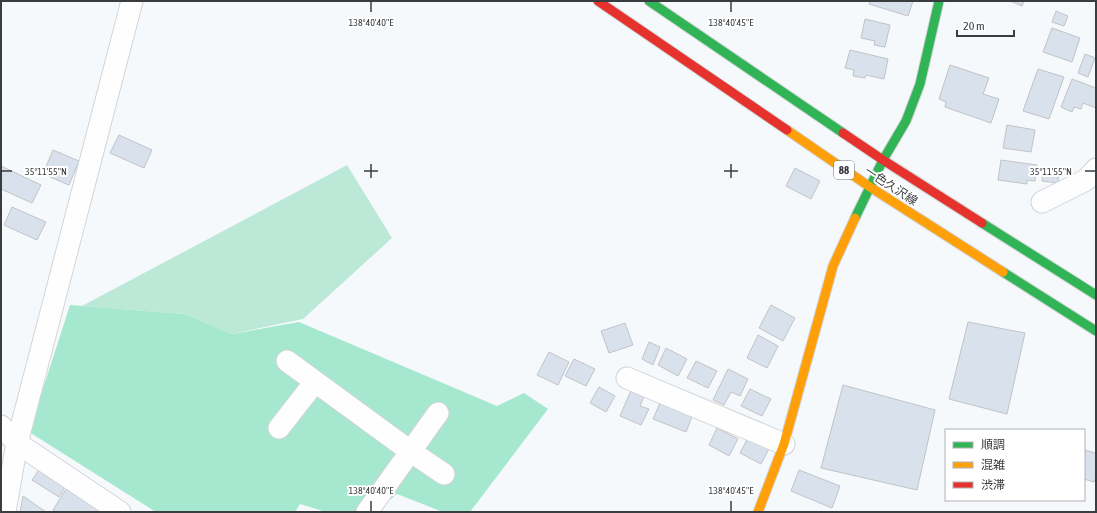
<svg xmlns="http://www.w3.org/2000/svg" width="1097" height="513" viewBox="0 0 1097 513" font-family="'Asap Condensed','Noto Sans JP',sans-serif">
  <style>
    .green { fill: #bce9d7 }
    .forest { fill: #a6e8cf }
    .building { fill: #d9e2ec; stroke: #c1c3c6 }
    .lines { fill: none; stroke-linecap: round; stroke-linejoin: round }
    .street-casing { stroke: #d2d5d7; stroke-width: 23 }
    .fast-casing { stroke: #d2d5d7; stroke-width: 11 }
    .slow-casing { stroke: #d2d5d7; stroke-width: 11 }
    .jam-casing { stroke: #d2d5d7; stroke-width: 11 }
    .street { stroke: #fefeff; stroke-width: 21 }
    .fast { stroke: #30b455; stroke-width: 9 }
    .slow { stroke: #ff9f0a; stroke-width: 9 }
    .jam { stroke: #e5322d; stroke-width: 9 }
    .ticks { fill: none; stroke: #3a3d40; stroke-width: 1.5 }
    .labels { text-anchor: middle; stroke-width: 4; stroke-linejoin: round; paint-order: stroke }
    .shield { fill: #fff; stroke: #757779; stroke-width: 1 }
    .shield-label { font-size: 11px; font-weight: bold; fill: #3a3d40 }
    .street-label { font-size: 12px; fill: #3a3d40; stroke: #fff }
    .ticks-label { font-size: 10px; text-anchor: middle; fill: #3a3d40; stroke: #fff; stroke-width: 4; stroke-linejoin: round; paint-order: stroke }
  </style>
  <rect width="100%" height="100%" fill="#f6f9fc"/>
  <!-- green -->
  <path class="green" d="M347,165L392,238L303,319L232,334L185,314L82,306Z"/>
  <!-- forest -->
  <path class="forest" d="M70,305L185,314L232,334L299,322L497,406L524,393L548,409L470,512H443L397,494L375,512H326L300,504L295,512H156L29,432Z"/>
  <!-- building -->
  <g class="building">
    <path d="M870,1H913L908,16L869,4Z"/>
    <path d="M1010,1H1024L1022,6Z"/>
    <path d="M1056,11L1068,16L1064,26L1052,22Z"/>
    <path d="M865,19L890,25L885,47L874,45L875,41L861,38Z"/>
    <path d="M1052,28L1080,38L1072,62L1043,52Z"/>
    <path d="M850,50L888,59L884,79L866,75L865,78L853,76L854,70L845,68Z"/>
    <path d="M1085,54L1095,58L1088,77L1078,73Z"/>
    <path d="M950,65L989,78L983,94L999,99L991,123L945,107L946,102L939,99Z"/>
    <path d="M1038,69L1064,77L1049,119L1023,111Z"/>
    <path d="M1072,79L1096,88V108L1083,103L1081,109L1074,107L1072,112L1061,107Z"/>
    <path d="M1007,125L1035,130L1031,152L1003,148Z"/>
    <path d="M119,135L152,150L144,168L110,153Z"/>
    <path d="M53,150L79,161L69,185L43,174Z"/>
    <path d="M1001,160L1037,165L1035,181L1027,180V184L998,180Z"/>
    <path d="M1,166L41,185L32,203L1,189Z"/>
    <path d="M1043,167L1059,169L1058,183L1042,181Z"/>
    <path d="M795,168L820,181L811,199L786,186Z"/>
    <path d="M12,207L46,222L37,240L4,225Z"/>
    <path d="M771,305L795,318L783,341L759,328Z"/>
    <path d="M968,322L1025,333L1007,414L949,399Z"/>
    <path d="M625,323L633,345L609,353L601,331Z"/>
    <path d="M758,335L778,346L767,368L747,358Z"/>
    <path d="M649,342L660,347L653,365L642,359Z"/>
    <path d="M666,348L687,359L678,376L658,365Z"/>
    <path d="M549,352L569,362L558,385L537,375Z"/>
    <path d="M574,359L595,369L586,386L565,376Z"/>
    <path d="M696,361L717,371L708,388L687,378Z"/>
    <path d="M728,369L748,379L740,396L731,392L724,405L713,400Z"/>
    <path d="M843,385L935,410L917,490L821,468Z"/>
    <path d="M599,387L615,396L606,412L590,403Z"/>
    <path d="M632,388L645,394L640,406L649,409L641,425L620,416Z"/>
    <path d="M750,389L771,399L762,416L741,406Z"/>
    <path d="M661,401L693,414L686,432L653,419Z"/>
    <path d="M717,428L738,439L729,456L709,445Z"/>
    <path d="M749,436L770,447L761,464L740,453Z"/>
    <path d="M1084,450L1096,453V477L1094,482L1084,479Z"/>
    <path d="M39,470L65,487L59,497L32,480Z"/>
    <path d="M799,470L840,486L832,508L791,491Z"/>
    <path d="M66,489L99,509L97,512H56L53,510Z"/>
    <path d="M23,496L46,512H20Z"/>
  </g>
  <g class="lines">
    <defs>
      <g id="street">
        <path d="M1042,202L1086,180L1096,169"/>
        <path d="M287,361L410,451L444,474"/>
        <path d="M627,378L784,444"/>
        <path d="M1,426L17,443L120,512"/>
        <path d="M279,428L315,382"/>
        <path d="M5,512L17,443L132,1"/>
        <path d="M367,512L438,413"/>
      </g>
      <g id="fast">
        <path d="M649,1L843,133"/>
        <path d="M855,218L883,160L906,121L920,84L939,1"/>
        <path d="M982,223L1096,295"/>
        <path d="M1003,272L1096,331"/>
      </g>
      <g id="slow">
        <path d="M787,130L870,187L1003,272"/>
        <path d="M758,512L784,444L833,266L855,218"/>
      </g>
      <g id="jam">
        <path d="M598,1L787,130"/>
        <path d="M843,133L883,160L982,223"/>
      </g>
    </defs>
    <!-- street casing -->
    <use href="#street" class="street-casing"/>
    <!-- fast casing -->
    <use href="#fast" class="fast-casing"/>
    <!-- slow casing -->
    <use href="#slow" class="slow-casing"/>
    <!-- jam casing -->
    <use href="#jam" class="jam-casing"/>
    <!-- street -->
    <use href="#street" class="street"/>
    <!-- fast -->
    <use href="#fast" class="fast"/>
    <!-- slow -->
    <use href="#slow" class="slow"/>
    <!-- jam -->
    <use href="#jam" class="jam"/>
  </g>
  <!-- ticks -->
  <path class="ticks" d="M371,2V12M731,2V12M371,164V178M731,164V178M2,171H12M364,171H378M724,171H738M1085,171H1095M371,501V511M731,501V511"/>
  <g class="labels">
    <!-- shield labels -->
    <rect class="shield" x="834" y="161" width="20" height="18" rx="3"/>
    <g class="shield-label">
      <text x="844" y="174">88</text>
    </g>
    <!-- street labels -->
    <g class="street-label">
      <text transform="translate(891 186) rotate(33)" y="4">一色久沢線</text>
    </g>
  </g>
  <g class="ticks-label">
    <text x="371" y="26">138°40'40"E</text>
    <text x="731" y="26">138°40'45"E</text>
    <text x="46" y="175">35°11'55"N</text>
    <text x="1051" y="175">35°11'55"N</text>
    <text x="371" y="494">138°40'40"E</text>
    <text x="731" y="494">138°40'45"E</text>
  </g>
  <!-- border -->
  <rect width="1097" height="513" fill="none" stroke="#3a3d40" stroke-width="4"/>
  <!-- legend -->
  <rect x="945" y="429" width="140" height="72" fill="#ffffff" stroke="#b0b1b3"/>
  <rect x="953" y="442" width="20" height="6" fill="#30b455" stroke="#b0b1b3"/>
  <text x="981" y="449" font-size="12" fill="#3a3d40">順調</text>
  <rect x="953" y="462" width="20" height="6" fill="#ff9f0a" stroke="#b0b1b3"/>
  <text x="981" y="469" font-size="12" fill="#3a3d40">混雑</text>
  <rect x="953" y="482" width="20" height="6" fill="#e5322d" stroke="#b0b1b3"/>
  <text x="981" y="489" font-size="12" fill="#3a3d40">渋滞</text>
  <!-- scale -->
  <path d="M957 30v6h57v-6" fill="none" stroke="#3a3d40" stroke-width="2"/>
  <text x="963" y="30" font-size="12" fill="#3a3d40" stroke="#ffffff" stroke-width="3" paint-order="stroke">20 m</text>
</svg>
